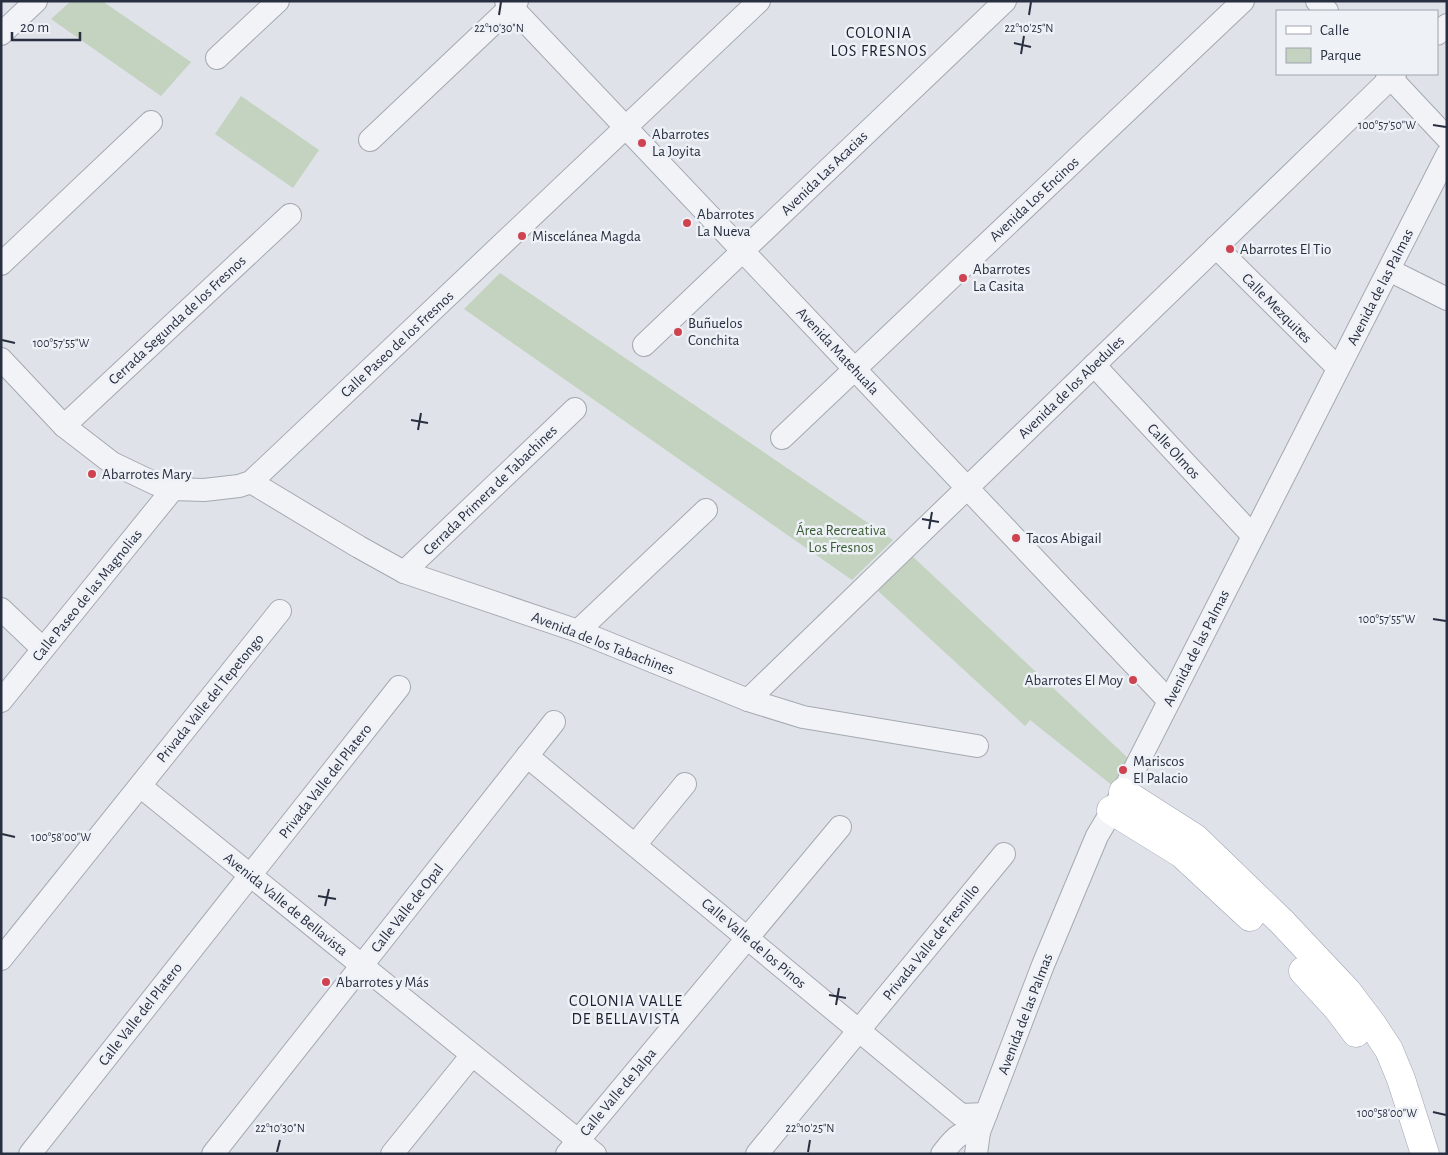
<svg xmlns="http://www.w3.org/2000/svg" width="1448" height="1155" viewBox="0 0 1448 1155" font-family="'Alegreya Sans',sans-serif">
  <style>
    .green { fill: #c4d2c0 }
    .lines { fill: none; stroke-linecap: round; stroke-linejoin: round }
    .minor-casing { stroke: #a4a9b2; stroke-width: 24 }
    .major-casing { stroke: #9ea6b4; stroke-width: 29 }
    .minor { stroke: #f2f3f7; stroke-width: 22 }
    .major { stroke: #fff; stroke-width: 28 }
    .ticks { fill: none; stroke: #282f40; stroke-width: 2 }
    .poi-dot { fill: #cf424f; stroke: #eef1f6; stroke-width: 2 }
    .labels { text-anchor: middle; stroke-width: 5; stroke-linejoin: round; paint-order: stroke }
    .poi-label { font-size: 15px; fill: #282f40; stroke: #eef1f6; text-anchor: start }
    .street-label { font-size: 15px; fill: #282f40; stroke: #eef1f6 }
    .park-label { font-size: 15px; fill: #3a5c35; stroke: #eef1f6 }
    .neighbourhood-label { font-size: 16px; letter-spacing: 1px; fill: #1a2030; stroke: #eef1f6 }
    .ticks-label { font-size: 12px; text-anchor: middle; fill: #282f40; stroke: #eef1f6; stroke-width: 5; stroke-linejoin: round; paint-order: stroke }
  </style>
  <rect width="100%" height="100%" fill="#dfe2e8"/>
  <!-- green -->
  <g class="green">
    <path d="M71,1H102L191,62L161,96L51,19Z"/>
    <path d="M241,96L319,150L293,188L215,134Z"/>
    <path d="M500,273L893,540L852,580L464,309Z"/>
    <path d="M911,555L1128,758L1113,786L1030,720L1025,726L878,591Z"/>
  </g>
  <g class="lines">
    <defs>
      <g id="minor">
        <path d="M506,1L1169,701"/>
        <path d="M1317,1L1327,11"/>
        <path d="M1,34L36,1"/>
        <path d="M1437,34L1447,25"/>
        <path d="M217,58L278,1"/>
        <path d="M1387,74L1447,138"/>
        <path d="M370,140L517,1"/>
        <path d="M1216,247L1338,368"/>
        <path d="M1,264L151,122"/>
        <path d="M1389,270L1447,299"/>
        <path d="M644,345L1005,1"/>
        <path d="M1,359L64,426L112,463L156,484L173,489L204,490L239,486L251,482L759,1"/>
        <path d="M1094,365L1253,536"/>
        <path d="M64,426L290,215"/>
        <path d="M782,438L1243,1"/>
        <path d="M251,482L359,547L404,572L578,631L748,700L803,717L977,746"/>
        <path d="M404,572L575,409"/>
        <path d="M1,609L43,649"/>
        <path d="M578,631L706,510"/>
        <path d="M748,700L1395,74"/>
        <path d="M1,701L173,489"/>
        <path d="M527,756L961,1115L986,1114"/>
        <path d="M140,786L595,1154"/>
        <path d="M635,845L685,784"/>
        <path d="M1,959L280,611"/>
        <path d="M30,1154L399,687"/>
        <path d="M213,1154L554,722"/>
        <path d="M392,1154L472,1055"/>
        <path d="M567,1154L840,827"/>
        <path d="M757,1154L1004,854"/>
        <path d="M942,1154C954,1139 959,1130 979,1132"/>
        <path d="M976,1154L979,1132L986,1114L1043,965L1097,836L1123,792L1447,155"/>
      </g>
      <g id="major">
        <path d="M1123,792L1195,838L1282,922L1347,991L1372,1024L1389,1050L1401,1079L1425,1154"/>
        <path d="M1111,810L1182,854L1250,917"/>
        <path d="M1303,971L1338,1009L1356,1033"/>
      </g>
    </defs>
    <!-- minor casing -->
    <use href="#minor" class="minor-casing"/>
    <!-- major casing -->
    <use href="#major" class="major-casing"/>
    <!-- minor -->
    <use href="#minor" class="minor"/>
    <!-- major -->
    <use href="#major" class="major"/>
  </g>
  <!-- ticks -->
  <path class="ticks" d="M499,15L501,2M1029,15L1031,2M1014,43L1031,47M1021,54L1024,36M1433,125L1446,127M2,340L15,343M411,420L428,423M418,430L421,413M922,519L939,522M929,529L932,512M1433,619L1446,621M2,834L15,837M318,896L336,899M325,906L329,889M829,995L846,998M836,1005L839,988M1433,1112L1446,1115M277,1152L280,1140M808,1152L810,1140"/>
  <!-- markers -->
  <g class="poi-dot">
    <circle cx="642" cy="143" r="5"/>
    <circle cx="687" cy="223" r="5"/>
    <circle cx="522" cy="236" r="5"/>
    <circle cx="1230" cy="249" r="5"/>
    <circle cx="963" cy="278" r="5"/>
    <circle cx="678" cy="332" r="5"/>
    <circle cx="92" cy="474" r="5"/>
    <circle cx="1016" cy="538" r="5"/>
    <circle cx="1133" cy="680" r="5"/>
    <circle cx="1123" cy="770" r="5"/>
    <circle cx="326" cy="982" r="5"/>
  </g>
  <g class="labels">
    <!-- poi labels -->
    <g class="poi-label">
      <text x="652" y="139">Abarrotes<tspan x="652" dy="17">La Joyita</tspan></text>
      <text x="697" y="219">Abarrotes<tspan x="697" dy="17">La Nueva</tspan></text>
      <text x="532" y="241">Miscelánea Magda</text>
      <text x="1240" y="254">Abarrotes El Tio</text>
      <text x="973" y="274">Abarrotes<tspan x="973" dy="17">La Casita</tspan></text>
      <text x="688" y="328">Buñuelos<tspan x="688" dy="17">Conchita</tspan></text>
      <text x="102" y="479">Abarrotes Mary</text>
      <text x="1026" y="543">Tacos Abigail</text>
      <text x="1123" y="685" text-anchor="end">Abarrotes El Moy</text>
      <text x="1133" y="766">Mariscos<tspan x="1133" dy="17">El Palacio</tspan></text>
      <text x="336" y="987">Abarrotes y Más</text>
    </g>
    <!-- street labels -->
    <g class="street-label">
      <text transform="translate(824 173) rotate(-44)" y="5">Avenida Las Acacias</text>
      <text transform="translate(1034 199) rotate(-43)" y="5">Avenida Los Encinos</text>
      <text transform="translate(1380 287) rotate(-63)" y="5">Avenida de las Palmas</text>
      <text transform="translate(1277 308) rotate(45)" y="5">Calle Mezquites</text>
      <text transform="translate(177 320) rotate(-43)" y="5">Cerrada Segunda de los Fresnos</text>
      <text transform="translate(397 344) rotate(-43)" y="5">Calle Paseo de los Fresnos</text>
      <text transform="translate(838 351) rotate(47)" y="5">Avenida Matehuala</text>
      <text transform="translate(1071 387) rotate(-44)" y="5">Avenida de los Abedules</text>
      <text transform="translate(1174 451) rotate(47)" y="5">Calle Olmos</text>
      <text transform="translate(490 490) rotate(-44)" y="5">Cerrada Primera de Tabachines</text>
      <text transform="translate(87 595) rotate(-51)" y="5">Calle Paseo de las Magnolias</text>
      <text transform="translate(603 643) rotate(21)" y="5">Avenida de los Tabachines</text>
      <text transform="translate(1196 648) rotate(-63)" y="5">Avenida de las Palmas</text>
      <text transform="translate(210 698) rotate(-51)" y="5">Privada Valle del Tepetongo</text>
      <text transform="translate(325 781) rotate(-52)" y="5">Privada Valle del Platero</text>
      <text transform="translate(286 904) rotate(39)" y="5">Avenida Valle de Bellavista</text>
      <text transform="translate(407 908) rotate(-52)" y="5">Calle Valle de Opal</text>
      <text transform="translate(931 942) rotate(-51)" y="5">Privada Valle de Fresnillo</text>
      <text transform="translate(754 943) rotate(40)" y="5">Calle Valle de los Pinos</text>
      <text transform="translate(140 1014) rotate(-52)" y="5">Calle Valle del Platero</text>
      <text transform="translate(1025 1014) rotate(-69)" y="5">Avenida de las Palmas</text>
      <text transform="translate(618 1092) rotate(-50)" y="5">Calle Valle de Jalpa</text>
    </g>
    <!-- park labels -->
    <g class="park-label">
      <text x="841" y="535">Área Recreativa<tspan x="841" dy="17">Los Fresnos</tspan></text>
    </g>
    <!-- neighbourhood labels -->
    <g class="neighbourhood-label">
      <text x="879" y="38">COLONIA<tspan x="879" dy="18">LOS FRESNOS</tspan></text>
      <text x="626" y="1006">COLONIA VALLE<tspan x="626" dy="18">DE BELLAVISTA</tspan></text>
    </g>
  </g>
  <g class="ticks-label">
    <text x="499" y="32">22°10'30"N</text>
    <text x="1029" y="32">22°10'25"N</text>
    <text x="1387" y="129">100°57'50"W</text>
    <text x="61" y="347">100°57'55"W</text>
    <text x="1387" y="623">100°57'55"W</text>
    <text x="61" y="841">100°58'00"W</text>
    <text x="1387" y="1117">100°58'00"W</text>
    <text x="280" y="1132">22°10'30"N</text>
    <text x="810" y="1132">22°10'25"N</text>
  </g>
  <!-- border -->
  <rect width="1448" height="1155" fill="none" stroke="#282f40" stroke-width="5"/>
  <!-- legend -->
  <rect x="1276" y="10" width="162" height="65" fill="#eef1f6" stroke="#9fa3ad"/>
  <rect x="1286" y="26" width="25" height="8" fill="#ffffff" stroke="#9fa3ad"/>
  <text x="1320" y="35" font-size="15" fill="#282f40">Calle</text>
  <rect x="1286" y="48" width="25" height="15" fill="#c4d2c0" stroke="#9fa3ad"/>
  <text x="1320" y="60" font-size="15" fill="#282f40">Parque</text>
  <!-- scale -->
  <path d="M12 32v8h68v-8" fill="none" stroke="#282f40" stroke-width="2.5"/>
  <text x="20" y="32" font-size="15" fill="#282f40" stroke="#eef1f6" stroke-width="4" paint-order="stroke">20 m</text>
</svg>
